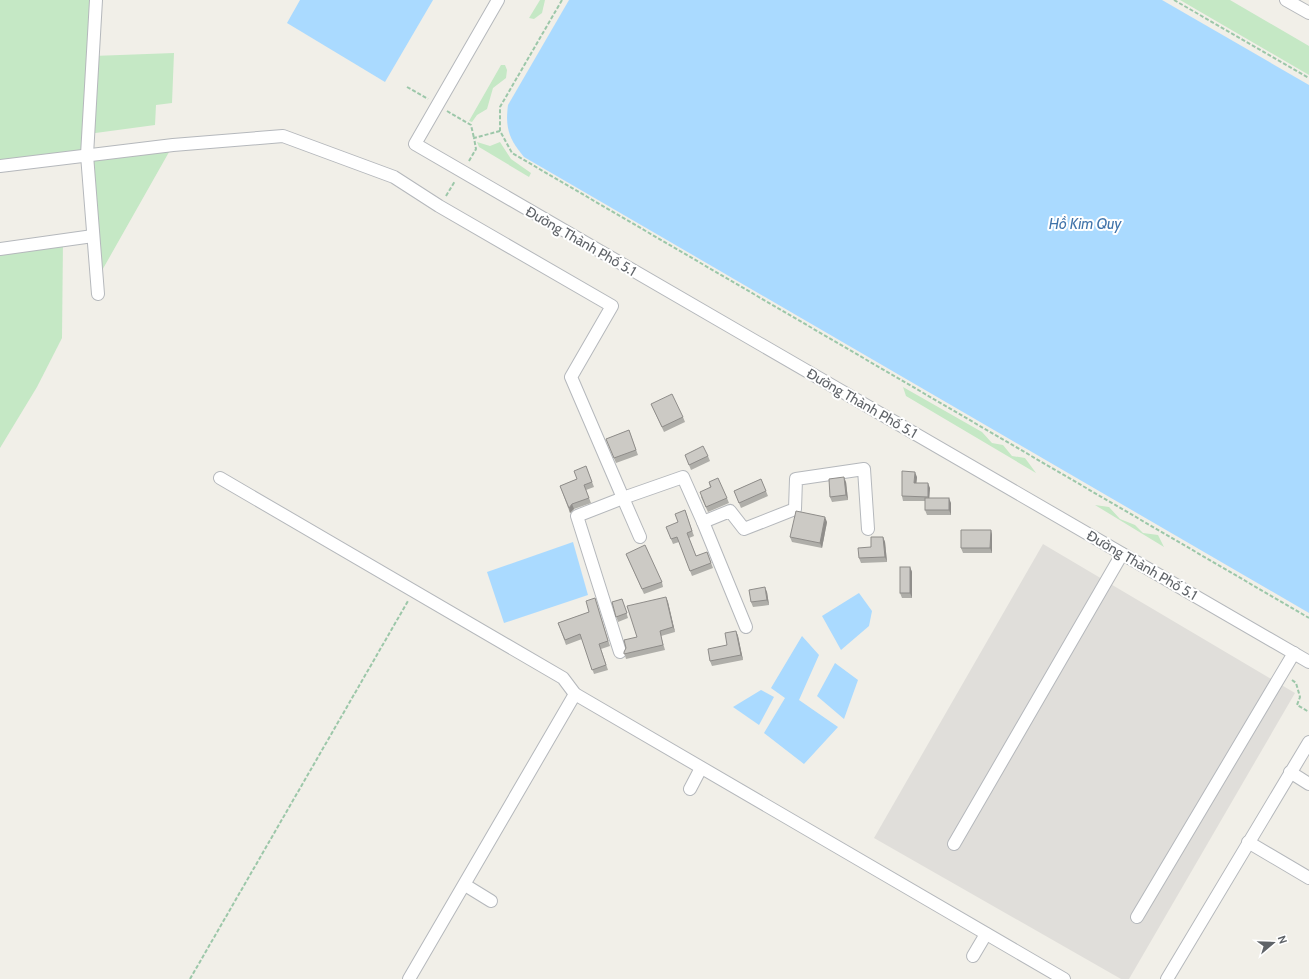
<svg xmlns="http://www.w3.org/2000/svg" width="1309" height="979" viewBox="0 0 1309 979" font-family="Cabin,sans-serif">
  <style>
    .industrial { fill: #e0deda }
    .green { fill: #c5e8c5 }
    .water { fill: #aadaff }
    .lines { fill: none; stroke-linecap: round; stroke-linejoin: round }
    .minor-casing { stroke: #b5b8bc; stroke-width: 14 }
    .path { stroke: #9cc7a9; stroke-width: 2; stroke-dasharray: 4 2; stroke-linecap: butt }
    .minor { stroke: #fff; stroke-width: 12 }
    .wall { fill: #afaea9 }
    .shaded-wall { fill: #8f8d8a }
    .building { fill: #cccac5; stroke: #8f8d8a }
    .labels { text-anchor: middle; stroke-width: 4; stroke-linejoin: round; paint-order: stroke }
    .street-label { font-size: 14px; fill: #5f6368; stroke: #fff }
    .water-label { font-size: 15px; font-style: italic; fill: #4174aa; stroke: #fff }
  </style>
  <rect width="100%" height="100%" fill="#f1efe8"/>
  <!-- industrial -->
  <path class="industrial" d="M1043,544L1295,693L1129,979H1121L874,838Z"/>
  <!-- green -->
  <g class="green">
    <path d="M0,0H96L93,56L174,53L172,103L156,105L155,125L88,134L87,155L173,145L100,274L87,155L0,166Z"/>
    <path d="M540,0H545L542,13L534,19L529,18Z"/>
    <path d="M1180,0H1230L1309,46V75Z"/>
    <path d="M501,65H505L507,70L506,78L493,88L487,109L477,115L472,122L469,121Z"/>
    <path d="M477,142L490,146L500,142L511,159L531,173L529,177L479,147Z"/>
    <path d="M63,240L62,338L37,387L0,448V249Z"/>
    <path d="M903,387L982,432L992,443L1003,445L1012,456L1025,458L1036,473L906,396Z"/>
    <path d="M1095,505L1109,507L1120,519L1135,525L1143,533L1158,535L1164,547Z"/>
  </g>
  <!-- water -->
  <g class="water">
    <path d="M300,0H433L385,82L287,23Z"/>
    <path d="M569,0H1162L1309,85V613L524,157C509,139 505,128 508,105Z"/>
    <path d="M573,542L588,595L504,623L487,572Z"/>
    <path d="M859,593L872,611L869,626L841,650L822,616Z"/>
    <path d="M802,636L819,655L799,700L838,727L804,764L764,733L785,698L771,688Z"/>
    <path d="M835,663L858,680L844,719L817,696Z"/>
    <path d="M761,690L774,697L759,725L733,707Z"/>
  </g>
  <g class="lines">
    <defs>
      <g id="minor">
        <path d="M96,0L87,155L98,294"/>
        <path d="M498,0L415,144L1309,662"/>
        <path d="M1286,0L1309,13"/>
        <path d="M0,166L173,145L283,136L394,177L439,206L612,306L571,377L623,498L683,477L703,522L730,511L744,529L795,509L796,479L864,469L868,529"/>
        <path d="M0,249L93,236"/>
        <path d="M220,478L563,678L575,694L1064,979"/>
        <path d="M703,522L746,627"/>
        <path d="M620,652L577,516L623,498L640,537"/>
        <path d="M1290,772L1309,784"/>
        <path d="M690,789L701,768"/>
        <path d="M1248,842L1309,878"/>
        <path d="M954,844L1122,554"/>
        <path d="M465,885L491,901"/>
        <path d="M1137,917L1294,653"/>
        <path d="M973,956L986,934"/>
        <path d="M409,979L575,694"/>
        <path d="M1167,979L1309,742"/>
      </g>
    </defs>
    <!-- minor casing -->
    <use href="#minor" class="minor-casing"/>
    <!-- path -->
    <g class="path">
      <path d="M562,0L500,107V131L512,153L1309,618"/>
      <path d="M1174,0L1309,78"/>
      <path d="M407,87L428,99"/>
      <path d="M447,111L471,125L474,138"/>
      <path d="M469,161L476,149L474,138L500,131"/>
      <path d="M446,196L455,181"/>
      <path d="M1292,680L1296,683L1300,697L1297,705L1309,712"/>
      <path d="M190,979L408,601"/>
    </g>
    <!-- minor -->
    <use href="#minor" class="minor"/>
  </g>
  <!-- wall -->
  <g class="wall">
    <path d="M651,404L683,417L685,422L664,432Z"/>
    <path d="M629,430L638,455L616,463L606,439Z"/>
    <path d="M685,455L708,456L710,461L691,470Z"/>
    <path d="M586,466L594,487L586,490L591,503L574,509L570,513L560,486L577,479Z"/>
    <path d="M917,477L916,483L930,488L929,498L951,503V515H927L925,510V501H903L902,496Z"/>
    <path d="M761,479L768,496L741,508L734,491Z"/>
    <path d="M709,482L727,498L729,503L708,512L701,497L710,487Z"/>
    <path d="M846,482L848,500L832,502L830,497Z"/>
    <path d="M685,510L694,536L689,538L696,556L707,552L713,568L692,576L679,542L673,544L666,527L678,522Z"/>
    <path d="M827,522L822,548L792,542L790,537Z"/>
    <path d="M991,530L992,535V553H963L961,548Z"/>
    <path d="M883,537L885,542L887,562L861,563L859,558Z"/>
    <path d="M626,554L662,582L663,587L644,594Z"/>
    <path d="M910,567L912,572V598H902L900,593Z"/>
    <path d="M767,592L769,605L753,607L751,602Z"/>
    <path d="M666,597L668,602L675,632L661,636L665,650L626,659L624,652L637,637Z"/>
    <path d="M595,598L610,646L601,649L608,670L594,674L582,639L566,645L558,623L589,612Z"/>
    <path d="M622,599L628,618L618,622L612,602Z"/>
    <path d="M736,631L738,636L743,660L712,666L710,661L727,645Z"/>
  </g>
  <!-- shaded-wall -->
  <g class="shaded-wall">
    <path d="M915,472L917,477L916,488L914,483Z"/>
    <path d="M844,477L846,482L848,500L846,495Z"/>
    <path d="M928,483L930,488L929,502L928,497Z"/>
    <path d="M949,498L951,503V515L949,510Z"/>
    <path d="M572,504L574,509L570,513L569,508Z"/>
    <path d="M825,517L827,522L822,548L820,543Z"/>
    <path d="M991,530L992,535V553L990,548Z"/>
    <path d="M883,537L885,542L887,562L885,557Z"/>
    <path d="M910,567L912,572V598L910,593Z"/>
    <path d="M765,587L767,592L769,605L767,600Z"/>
    <path d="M666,597L668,602L675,632L673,627Z"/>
    <path d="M736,631L738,636L743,660L741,655Z"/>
  </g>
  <!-- building -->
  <g class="building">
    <path d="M672,394L683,417L662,427L651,404Z"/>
    <path d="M629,430L636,450L614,458L606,439Z"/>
    <path d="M703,446L708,456L689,465L685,455Z"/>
    <path d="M586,466L592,482L584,485L589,498L572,504L569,508L560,486L577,479L574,471Z"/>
    <path d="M902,471L915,472L914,483H928V497L902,496Z"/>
    <path d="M844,477L846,495L830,497L829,479Z"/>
    <path d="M718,478L727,498L706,507L700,492L711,487L709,482Z"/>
    <path d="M761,479L766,491L739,503L734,491Z"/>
    <rect x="925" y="498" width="24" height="12"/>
    <path d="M685,510L692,531L687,533L696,556L707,552L711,563L690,571L677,537L671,539L666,527L678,522L675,514Z"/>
    <path d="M796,511L825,517L820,543L790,537Z"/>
    <path d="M961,530H991L990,548H961Z"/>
    <path d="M871,537H883L885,557L859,558L858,548L871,547Z"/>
    <path d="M645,545L662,582L642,589L626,554Z"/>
    <rect x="900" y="567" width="10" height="26"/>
    <path d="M765,587L767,600L751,602L749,590Z"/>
    <path d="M666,597L673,627L660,631L663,645L624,654V652L626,648L624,640L637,637L627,606Z"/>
    <path d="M595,598L608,641L599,644L606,665L592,670L580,634L565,640L558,623L589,612L586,601Z"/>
    <path d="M622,599L627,613L616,617L612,602Z"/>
    <path d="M736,631L741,655L710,661L708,649L727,645L725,633Z"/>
  </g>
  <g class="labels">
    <!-- street labels -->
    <g class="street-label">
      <text transform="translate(581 241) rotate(30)" y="5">Đường Thành Phố 5.1</text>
      <text transform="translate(862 403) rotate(30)" y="5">Đường Thành Phố 5.1</text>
      <text transform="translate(1142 565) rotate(30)" y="5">Đường Thành Phố 5.1</text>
    </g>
    <!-- water labels -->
    <g class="water-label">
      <text x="1085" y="229">Hồ Kim Quy</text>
    </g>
  </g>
  <!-- north arrow -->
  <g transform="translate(1273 943) rotate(71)" stroke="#ffffff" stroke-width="3" paint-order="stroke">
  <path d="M0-3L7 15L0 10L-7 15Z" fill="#5f6368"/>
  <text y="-6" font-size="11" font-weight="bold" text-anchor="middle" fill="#5f6368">N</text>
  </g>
</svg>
